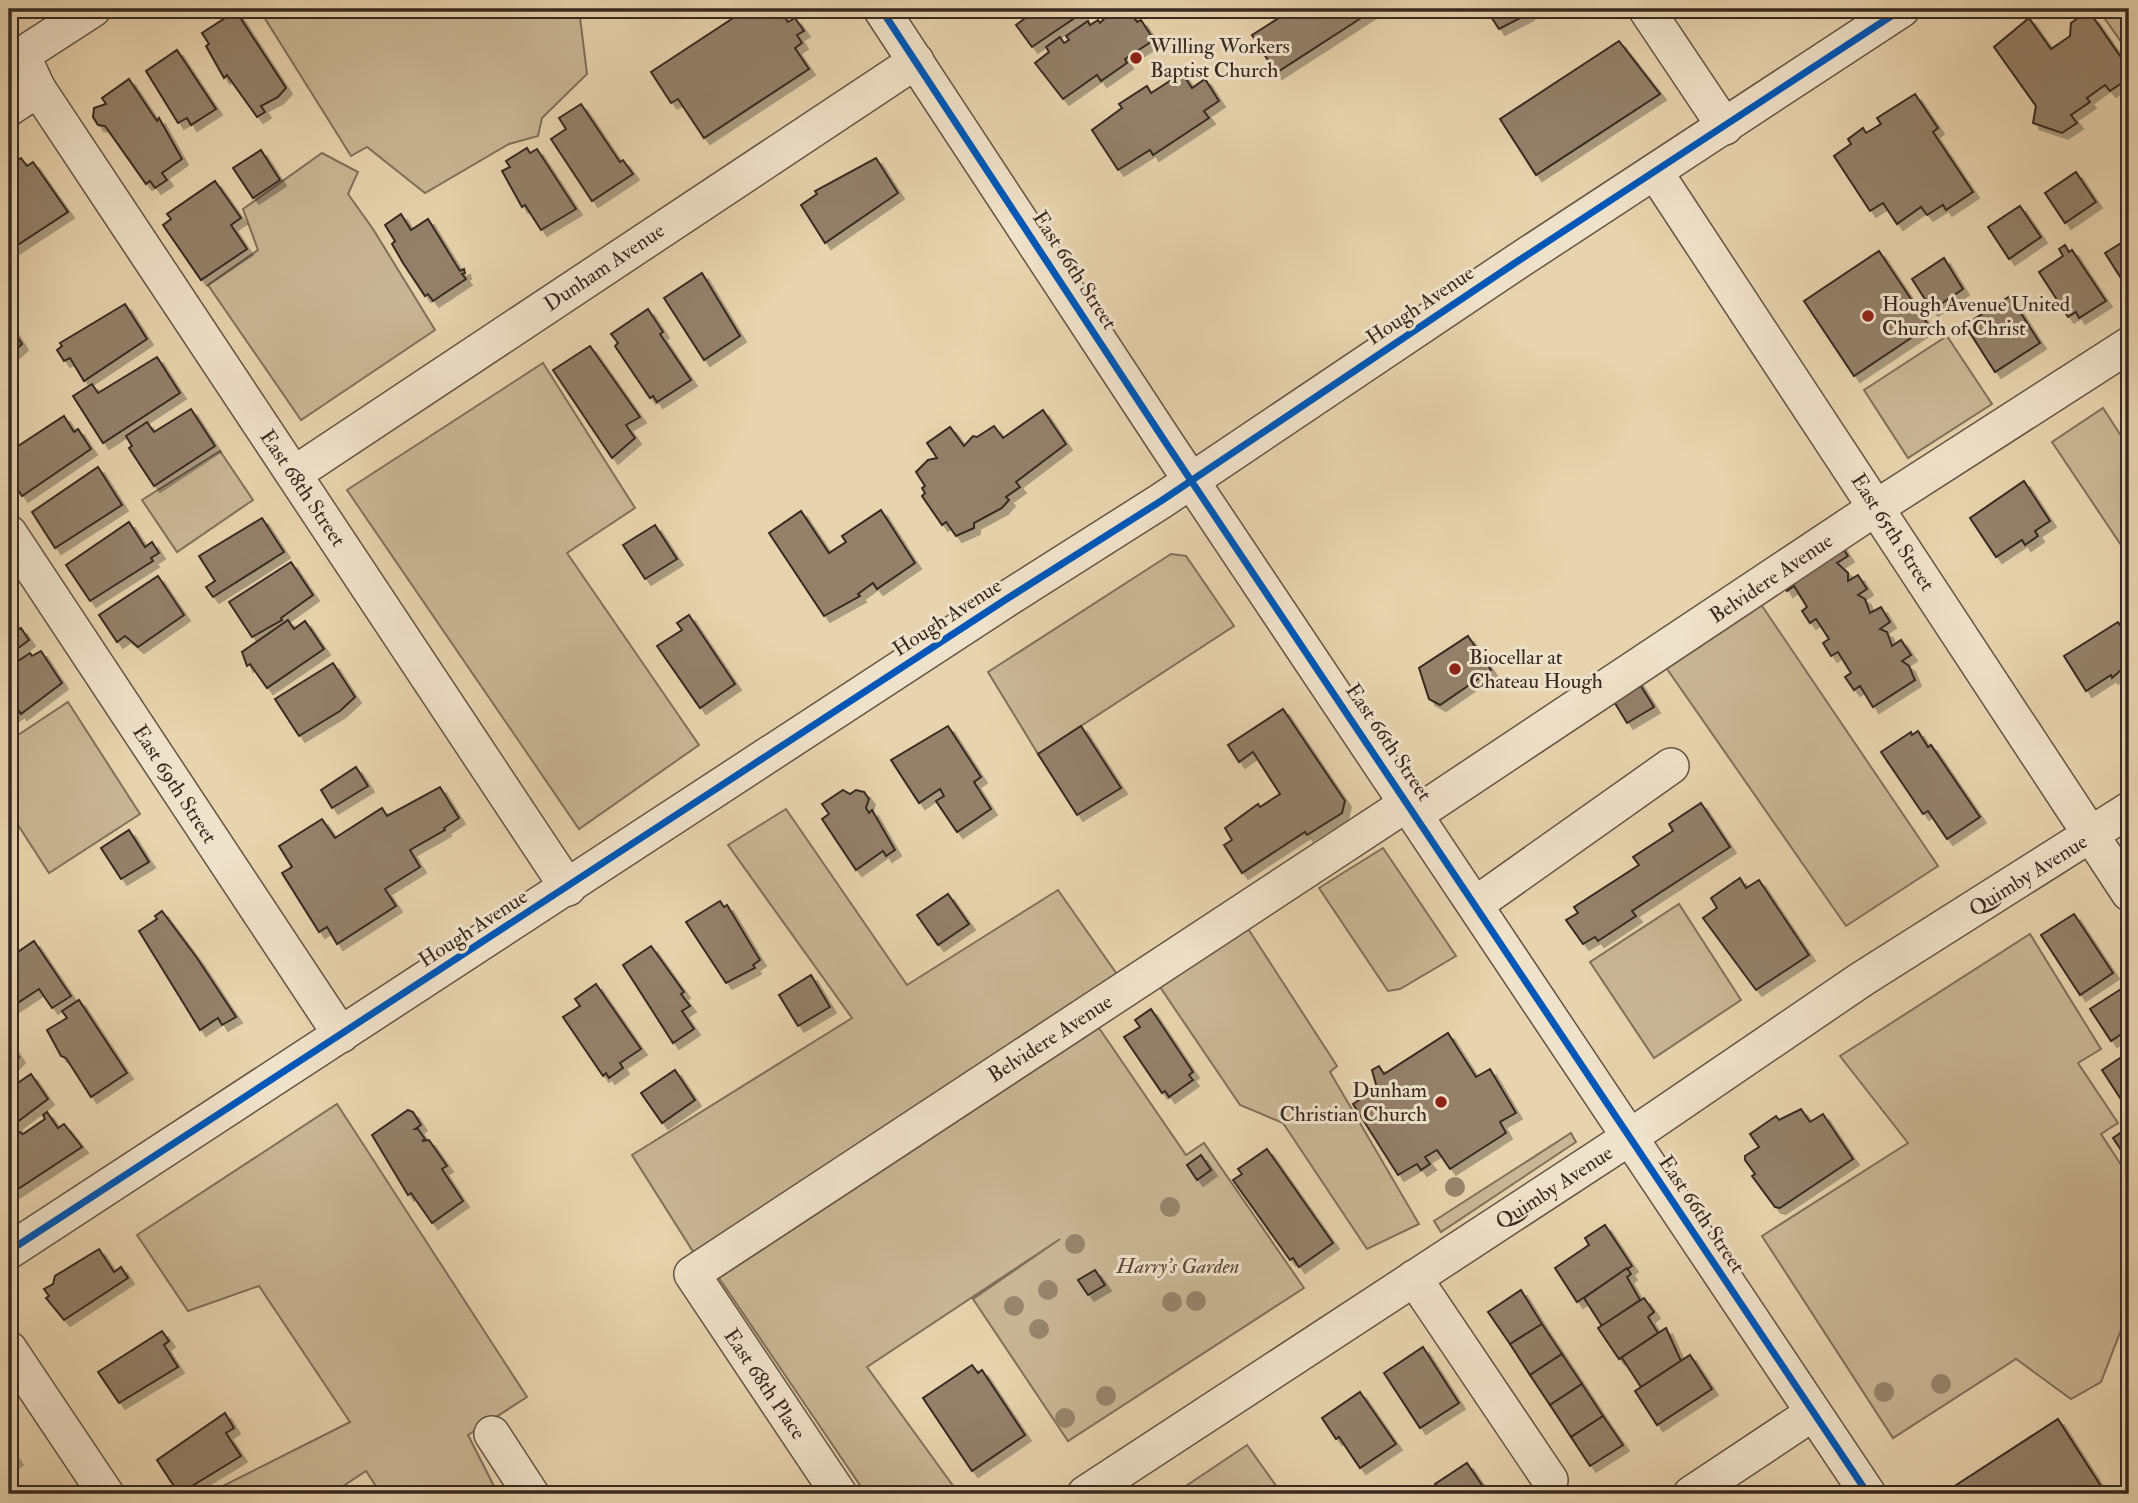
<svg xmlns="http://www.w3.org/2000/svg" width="2138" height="1503" viewBox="0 0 2138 1503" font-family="'IM FELL Double Pica',serif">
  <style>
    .green { fill: #c9b695; stroke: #80705b; stroke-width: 2 }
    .building { fill: #93816a; stroke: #382921; stroke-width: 2; filter: url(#shadow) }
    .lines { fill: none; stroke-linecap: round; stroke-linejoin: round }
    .minor-casing { stroke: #645444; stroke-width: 38 }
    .minor { stroke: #efe2ca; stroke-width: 35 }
    .cycleway-casing { stroke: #efe2ca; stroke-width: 11 }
    .cycleway { stroke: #0057b8; stroke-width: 7 }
    .tree { fill: #97856d }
    .poi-dot { fill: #8f2418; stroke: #efe2ca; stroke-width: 2.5 }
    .labels { text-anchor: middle; stroke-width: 6; stroke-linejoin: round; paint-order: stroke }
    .poi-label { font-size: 21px; fill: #382921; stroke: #efe2ca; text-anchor: start }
    .street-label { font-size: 21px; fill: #382921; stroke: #efe2ca }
    .park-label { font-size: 21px; font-style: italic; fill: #554538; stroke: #efe2ca }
  </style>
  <defs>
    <filter id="shadow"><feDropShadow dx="6" dy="6" stdDeviation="0" flood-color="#0004"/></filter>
  </defs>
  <rect width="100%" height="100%" fill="#e7d3ad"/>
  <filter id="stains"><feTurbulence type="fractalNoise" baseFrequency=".00286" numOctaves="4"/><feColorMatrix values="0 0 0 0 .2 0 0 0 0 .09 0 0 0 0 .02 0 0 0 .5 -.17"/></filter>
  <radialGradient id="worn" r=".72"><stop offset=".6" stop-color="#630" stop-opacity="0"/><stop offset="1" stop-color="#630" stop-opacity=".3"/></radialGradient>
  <!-- green -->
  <g class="green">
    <path d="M259,9H579L587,74L542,118L538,136L509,144L425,193L367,147L351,156Z"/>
    <path d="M2098,9H2129V53Z"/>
    <path d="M322,153L358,172L348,194L373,229L435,330L301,420L208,285L258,250L243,209Z"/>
    <path d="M1947,336L1992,404L1908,458L1864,390Z"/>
    <path d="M543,363L635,508L567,553L699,745L579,829L347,490Z"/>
    <path d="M2103,408L2129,448V557L2052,442Z"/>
    <path d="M220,451L253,500L177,552L142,500Z"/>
    <path d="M1171,554L1186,556L1234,626L1038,754L988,672Z"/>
    <path d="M1758,600L1938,866L1846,926L1665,666Z"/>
    <path d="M68,702L140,814L49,873L9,811V741Z"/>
    <path d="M786,809L907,985L1058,890L1121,980L694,1253L632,1155L852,1018L728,845Z"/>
    <path d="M1383,848L1456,956L1400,989L1388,991L1319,888Z"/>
    <path d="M1679,904L1741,1000L1654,1058L1590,962Z"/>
    <path d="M1247,927L1337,1066L1330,1072L1419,1224L1367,1249L1283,1123L1240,1105L1160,987Z"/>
    <path d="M2030,934L2101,1049L2078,1063L2118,1123L2101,1134L2129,1177V1309L2101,1382L2071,1399L2016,1359L1893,1438L1762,1236L1908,1143L1840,1056Z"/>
    <path d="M1099,1028L1186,1155L1204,1143L1304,1288L1068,1441L973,1299L1060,1239L867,1367L959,1494H866L719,1278Z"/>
    <path d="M337,1104L527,1397L468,1435L498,1494H381L366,1471L331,1494H207L350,1422L259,1286L188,1311L137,1235Z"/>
    <path d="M1571,1133L1576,1142L1441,1232L1434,1221Z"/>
    <path d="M1247,1445L1282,1494H1174Z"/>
  </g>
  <!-- building -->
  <g class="building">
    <path d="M747,9H770L776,18L782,14L788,22L795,18L804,31L797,35L802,43L795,48L809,69L704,138L678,99L671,103L651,72Z"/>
    <path d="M1017,9H1088L1032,47L1016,25L1024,19Z"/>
    <path d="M1114,9H1128L1137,22L1141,20L1154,40L1125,59L1127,63L1101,81L1097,75L1063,99L1035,63L1049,52L1046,47L1060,37L1064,43L1069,40L1066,36L1088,21L1090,25L1098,20L1100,23Z"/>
    <path d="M1293,9H1375L1276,73L1252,35Z"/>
    <path d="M1486,9H1530L1528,14L1499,29Z"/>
    <path d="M236,11L286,88L278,97L261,106L265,112L257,117L227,75L224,78L206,46L209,44L202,33Z"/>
    <path d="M2081,16L2093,17L2129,69L2127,71L2129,78L2110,91L2105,85L2087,98L2090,102L2071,115L2077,123L2062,133L2033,123L2036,106L1994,47L2029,18L2051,49L2070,36L2071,23Z"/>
    <path d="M1619,41L1660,94L1536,175L1500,119Z"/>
    <path d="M177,50L216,109L191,125L187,118L178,123L146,71Z"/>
    <path d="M1182,73L1192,88L1205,79L1219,101L1204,111L1209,118L1153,155L1150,150L1118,170L1092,130L1122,108L1119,104L1147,86L1151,93Z"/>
    <path d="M129,79L157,121L159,118L182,159L162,173L167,180L155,188L150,181L146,184L105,126L98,125L93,117L94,108L106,104L102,98Z"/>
    <path d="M1915,94L1938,128L1933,132L1973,192L1946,210L1943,205L1927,215L1921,207L1897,224L1883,203L1870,211L1834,156L1851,144L1848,139L1863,128L1866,133L1881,124L1877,118Z"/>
    <path d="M581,104L620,162L623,160L633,174L592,201L551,139L566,129L559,118Z"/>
    <path d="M527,148L530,153L537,149L576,209L541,230L525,205L522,207L502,171L510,167L506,161Z"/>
    <path d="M261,150L280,180L253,198L233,168Z"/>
    <path d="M21,158L27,166L33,162L68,212L13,248L9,241V203L14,199L9,191V166Z"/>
    <path d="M876,158L898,193L825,243L801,205L817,194L815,191Z"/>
    <path d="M2076,172L2096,202L2065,223L2045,193Z"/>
    <path d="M215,181L241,218L231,225L247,249L201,280L163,225L171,219L167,214Z"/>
    <path d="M2020,206L2041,237L2009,259L1988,227Z"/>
    <path d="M401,214L411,230L428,219L460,271L464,269L465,273L462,274L466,279L433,301L428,294L425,296L403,263L392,244L395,241L385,225Z"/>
    <path d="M2129,229V284L2126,286L2105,253L2126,240L2122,234Z"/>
    <path d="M2065,245L2069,252L2072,250L2106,301L2079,318L2076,312L2068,317L2039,272L2063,256L2059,249Z"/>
    <path d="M1879,251L1929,326L1854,376L1804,301Z"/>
    <path d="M1944,258L1963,289L1932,310L1912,279Z"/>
    <path d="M702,273L740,336L704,360L664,298Z"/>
    <path d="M2010,296L2040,343L1995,372L1965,325L1985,312L1980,305L1987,301L1992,308Z"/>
    <path d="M125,304L147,339L84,381L70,358L64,361L57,350L62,346L60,343Z"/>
    <path d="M648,309L663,332L660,334L691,380L657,402L653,396L650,398L615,346L618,343L611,334Z"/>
    <path d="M10,325L22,344L9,356V326Z"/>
    <path d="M590,346L640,417L626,425L635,438L612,458L553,370Z"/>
    <path d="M157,357L180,393L103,443L73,396L92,384L98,393Z"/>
    <path d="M191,409L215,446L154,486L129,448L132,446L126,436L147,422L154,432Z"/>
    <path d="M1043,410L1066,444L1016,482L1020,487L1006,497L1009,500L1002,508L974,523V528L956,536L946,522L942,525L922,496L925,493L922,488L925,486L916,472L928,460L937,458L927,443L950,427L964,446L973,436L977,437L994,426L1003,438Z"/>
    <path d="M64,416L74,432L78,429L91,449L22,496L9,476V452Z"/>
    <path d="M2129,418V434L2122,423Z"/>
    <path d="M98,467L122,505L55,548L32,512Z"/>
    <path d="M2024,481L2050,521L2035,531L2038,536L2025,545L2022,540L1996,557L1970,518Z"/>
    <path d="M881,510L915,563L877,589L873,583L858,594L860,596L824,616L769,533L801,511L829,553L846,542L842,536Z"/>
    <path d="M262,518L284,552L213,597L206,587L215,581L199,556Z"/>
    <path d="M129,522L145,547L152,542L159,553L151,558L153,561L90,601L66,565Z"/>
    <path d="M655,525L677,559L645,579L623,545Z"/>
    <path d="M1836,538L1848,556L1837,563L1848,573V581L1858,575L1867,589L1858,595L1865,599L1870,613L1881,607L1890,622L1880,629L1887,632L1892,646L1901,640L1911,655L1902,661L1909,666L1915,680L1873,707L1860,686L1854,690L1845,677L1851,673L1838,652L1831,656L1823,643L1829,639L1816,619L1810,623L1802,611L1807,607L1794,586L1787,591L1779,577Z"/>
    <path d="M291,562L313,595L281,618L282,620L252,637L229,602Z"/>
    <path d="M158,576L184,615L138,647L125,636L117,642L99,615Z"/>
    <path d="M9,615L17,628L15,631L21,628L29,640L9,655Z"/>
    <path d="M689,615L735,684L700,708L657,646L682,630L677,623Z"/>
    <path d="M288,620L294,629L305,621L324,649L267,688L250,664L247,666L242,652Z"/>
    <path d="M2118,622L2129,639V663L2112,678L2111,675L2086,691L2064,656Z"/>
    <path d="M1468,636L1491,670L1440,705L1429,699L1419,668Z"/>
    <path d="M41,651L62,683L21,714L19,711L9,718V667L30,653L32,656Z"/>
    <path d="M333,663L355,697L340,711L299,736L275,699Z"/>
    <path d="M1636,678L1654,707L1627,723L1610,695Z"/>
    <path d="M1283,709L1345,801L1342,813L1307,835L1305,832L1242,873L1224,845L1232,840L1225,828L1258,804L1260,807L1280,794L1253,752L1239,762L1228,745Z"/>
    <path d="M948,726L981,777L974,782L991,809L957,832L936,801L944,796L940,789L919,803L891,760Z"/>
    <path d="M1081,726L1121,788L1077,815L1038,754Z"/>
    <path d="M1918,731L1928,747L1931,745L1980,817L1947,839L1928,811L1923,814L1881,752L1911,732L1912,735Z"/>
    <path d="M356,767L368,786L332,808L321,790Z"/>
    <path d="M440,787L459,818L444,828L445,830L410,850L420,867L385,889L396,906L337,944L327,927L319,932L282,873L292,867L279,846L322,819L335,838L382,808L387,816Z"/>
    <path d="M843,790L850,794L856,790L864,792L869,799L866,808L869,813L872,810L895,850L886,856L883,851L856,870L822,819L829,814L822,804Z"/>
    <path d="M1701,803L1730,847L1632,911L1636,916L1598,941L1595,937L1583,944L1566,920L1578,913L1574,907L1639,865L1633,857L1673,831L1669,824Z"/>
    <path d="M129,830L149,862L121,879L101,848Z"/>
    <path d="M1740,878L1746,888L1759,880L1809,955L1756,990L1703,918L1717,908L1711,898Z"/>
    <path d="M948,894L969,924L938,945L917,915Z"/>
    <path d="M720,901L724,907L727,905L760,960L753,965L755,968L726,983L686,922Z"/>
    <path d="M162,911L197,958L236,1017L222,1025L218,1018L200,1030L139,931L157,919L155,916Z"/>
    <path d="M2074,914L2113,973L2080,995L2041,935Z"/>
    <path d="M34,941L71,996L52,1008L39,989L13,1006L9,1000V958Z"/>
    <path d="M651,946L684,992L681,994L690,1006L682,1011L694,1029L673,1043L623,965Z"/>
    <path d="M811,975L830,1007L798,1026L779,995Z"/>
    <path d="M596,984L641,1049L620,1063L623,1068L609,1078L606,1073L603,1076L563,1017L580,1006L575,999Z"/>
    <path d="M2121,989L2129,1001V1029L2111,1041L2090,1009Z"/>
    <path d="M79,1000L127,1073L91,1097L66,1058L61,1056L47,1030L67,1018L62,1011Z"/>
    <path d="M1151,1009L1193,1072L1189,1075L1193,1080L1169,1097L1165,1091L1162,1093L1124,1037L1140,1027L1135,1020Z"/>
    <path d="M1448,1033L1476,1077L1490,1069L1516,1113L1500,1122L1506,1133L1450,1169L1437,1150L1425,1157L1430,1164L1421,1170L1417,1164L1398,1175L1353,1104L1377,1088L1372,1070L1379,1066L1384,1074Z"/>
    <path d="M9,1041L19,1057L9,1067Z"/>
    <path d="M2129,1052V1105L2126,1107L2102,1070Z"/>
    <path d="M675,1070L695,1100L662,1123L641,1093Z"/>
    <path d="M31,1074L48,1099L16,1123V1130L23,1134L45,1119L43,1115L47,1112L58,1128L64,1124L82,1147L9,1195V1089Z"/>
    <path d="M1801,1109L1810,1122L1823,1114L1853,1159L1780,1208L1775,1207L1752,1176L1755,1174L1745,1160V1156L1759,1147L1750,1134L1776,1116L1779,1120Z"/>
    <path d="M408,1110L413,1112L421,1125L415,1129H418L425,1139L422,1141L429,1140L447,1166L442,1169L463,1201L432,1223L411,1193L408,1195L372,1135Z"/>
    <path d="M2129,1127V1162L2113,1138Z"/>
    <path d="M1267,1149L1333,1243L1299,1267L1293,1258L1290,1260L1233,1180L1242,1174L1238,1169Z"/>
    <path d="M1201,1155L1211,1170L1197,1180L1187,1165Z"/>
    <path d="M1605,1225L1632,1266L1577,1302L1555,1268L1589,1245L1585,1238Z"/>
    <path d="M99,1249L114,1272L121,1267L128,1278L64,1320L46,1298L49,1296L44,1289L53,1284L55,1276Z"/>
    <path d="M1627,1268L1631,1274L1627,1277L1640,1300L1602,1326L1584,1298Z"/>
    <path d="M1095,1270L1105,1285L1088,1295L1078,1280Z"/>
    <path d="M1521,1290L1542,1324L1510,1344L1488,1312Z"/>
    <path d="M1644,1298L1654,1312L1648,1317L1658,1333L1619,1359L1598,1328Z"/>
    <path d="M1542,1324L1562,1354L1530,1375L1510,1344Z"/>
    <path d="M1666,1328L1681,1361L1641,1387L1622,1358L1619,1359Z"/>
    <path d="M162,1331L169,1341L164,1345L178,1367L119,1403L98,1372Z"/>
    <path d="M1423,1347L1459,1403L1420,1428L1384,1373Z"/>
    <path d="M1562,1354L1582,1384L1550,1405L1530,1375Z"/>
    <path d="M1690,1355L1712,1389L1657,1425L1635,1391Z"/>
    <path d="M972,1365L978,1373L982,1370L1025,1435L972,1471L923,1398Z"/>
    <path d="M1582,1384L1603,1416L1571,1437L1550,1405Z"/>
    <path d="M1360,1392L1396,1444L1360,1468L1339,1437L1336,1439L1322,1418Z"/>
    <path d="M225,1413L234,1428L226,1433L241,1456L179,1494L157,1460Z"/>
    <path d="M1603,1416L1623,1445L1590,1466L1571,1437Z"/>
    <path d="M2058,1419L2106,1494H1953L1950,1489Z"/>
    <path d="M9,1447L17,1459L9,1465Z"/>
    <path d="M1467,1463L1488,1494H1442L1435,1484Z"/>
  </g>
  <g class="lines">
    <defs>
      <g id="minor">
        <path d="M881,9L1166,443L1868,1494"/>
        <path d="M1646,9L1725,127"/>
        <path d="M38,89L568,888"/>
        <path d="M9,108L38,89L22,55L93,9"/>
        <path d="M1655,172L2129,893"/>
        <path d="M294,474L916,61"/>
        <path d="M9,533L341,1035"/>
        <path d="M1416,814L1877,507L2129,345"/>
        <path d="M1476,904L1671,766"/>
        <path d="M9,1251L1005,600L1161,501L1515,263L1902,9"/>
        <path d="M1414,1278L1550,1480"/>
        <path d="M9,1349L106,1494"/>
        <path d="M492,1434L531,1494"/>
        <path d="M839,1494L692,1274L1408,803"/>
        <path d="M1085,1494L1630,1137L1862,979L2129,810"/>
        <path d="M1691,1494L1813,1413"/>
      </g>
    </defs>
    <!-- minor casing -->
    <use href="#minor" class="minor-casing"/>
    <!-- minor -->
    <use href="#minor" class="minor"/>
    <defs>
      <g id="cycleway">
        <path d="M881,9L1166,443L1868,1494"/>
        <path d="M9,1251L1005,600L1161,501L1515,263L1902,9"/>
      </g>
    </defs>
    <!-- cycleway casing -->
    <use href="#cycleway" class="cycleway-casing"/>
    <!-- cycleway -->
    <use href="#cycleway" class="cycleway"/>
  </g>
  <!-- trees -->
  <g class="tree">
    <circle cx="1455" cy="1187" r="10"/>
    <circle cx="1170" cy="1207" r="10"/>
    <circle cx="1075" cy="1244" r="10"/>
    <circle cx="1048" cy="1290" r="10"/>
    <circle cx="1196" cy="1301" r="10"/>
    <circle cx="1172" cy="1302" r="10"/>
    <circle cx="1014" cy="1306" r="10"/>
    <circle cx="1039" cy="1329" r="10"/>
    <circle cx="1941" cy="1384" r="10"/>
    <circle cx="1884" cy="1392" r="10"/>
    <circle cx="1106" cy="1396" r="10"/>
    <circle cx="1065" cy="1418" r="10"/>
  </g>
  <!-- markers -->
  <g class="poi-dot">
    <circle cx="1136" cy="58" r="7"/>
    <circle cx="1868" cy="316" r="7"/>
    <circle cx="1455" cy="669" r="7"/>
    <circle cx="1441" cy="1102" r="7"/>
  </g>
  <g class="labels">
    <!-- poi labels -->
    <g class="poi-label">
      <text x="1150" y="53">Willing Workers<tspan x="1150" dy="24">Baptist Church</tspan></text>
      <text x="1882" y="311">Hough Avenue United<tspan x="1882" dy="24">Church of Christ</tspan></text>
      <text x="1469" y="664">Biocellar at<tspan x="1469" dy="24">Chateau Hough</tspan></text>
      <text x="1427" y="1097" text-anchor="end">Dunham<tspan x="1427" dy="24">Christian Church</tspan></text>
    </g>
    <!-- street labels -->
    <g class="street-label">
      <text transform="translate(604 267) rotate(-34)" y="7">Dunham Avenue</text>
      <text transform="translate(1075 270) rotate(57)" y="7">East 66th Street</text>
      <text transform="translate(1420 305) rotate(-34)" y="7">Hough Avenue</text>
      <text transform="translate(303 488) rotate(56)" y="7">East 68th Street</text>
      <text transform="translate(1893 532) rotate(57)" y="7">East 65th Street</text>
      <text transform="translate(1771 578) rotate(-34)" y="7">Belvidere Avenue</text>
      <text transform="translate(947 617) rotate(-33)" y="7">Hough Avenue</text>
      <text transform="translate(1389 742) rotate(56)" y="7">East 66th Street</text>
      <text transform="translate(175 784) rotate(57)" y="7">East 69th Street</text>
      <text transform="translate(2028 875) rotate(-32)" y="7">Quimby Avenue</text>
      <text transform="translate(473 928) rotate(-33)" y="7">Hough Avenue</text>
      <text transform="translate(1050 1038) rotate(-33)" y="7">Belvidere Avenue</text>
      <text transform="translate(1554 1187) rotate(-33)" y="7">Quimby Avenue</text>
      <text transform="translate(1702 1214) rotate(56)" y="7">East 66th Street</text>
      <text transform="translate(765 1384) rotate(56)" y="7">East 68th Place</text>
    </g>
    <!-- park labels -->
    <g class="park-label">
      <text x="1178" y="1273">Harry's Garden</text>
    </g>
  </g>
  <!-- margin -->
  <rect width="2138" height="1503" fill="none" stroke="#e7d3ad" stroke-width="35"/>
  <rect x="10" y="10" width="2117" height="1482" fill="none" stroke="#382921" stroke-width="3.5"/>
  <rect x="18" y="18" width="2103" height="1468" fill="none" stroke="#382921" stroke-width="2"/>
  <rect width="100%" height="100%" filter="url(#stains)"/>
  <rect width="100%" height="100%" fill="url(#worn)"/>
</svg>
